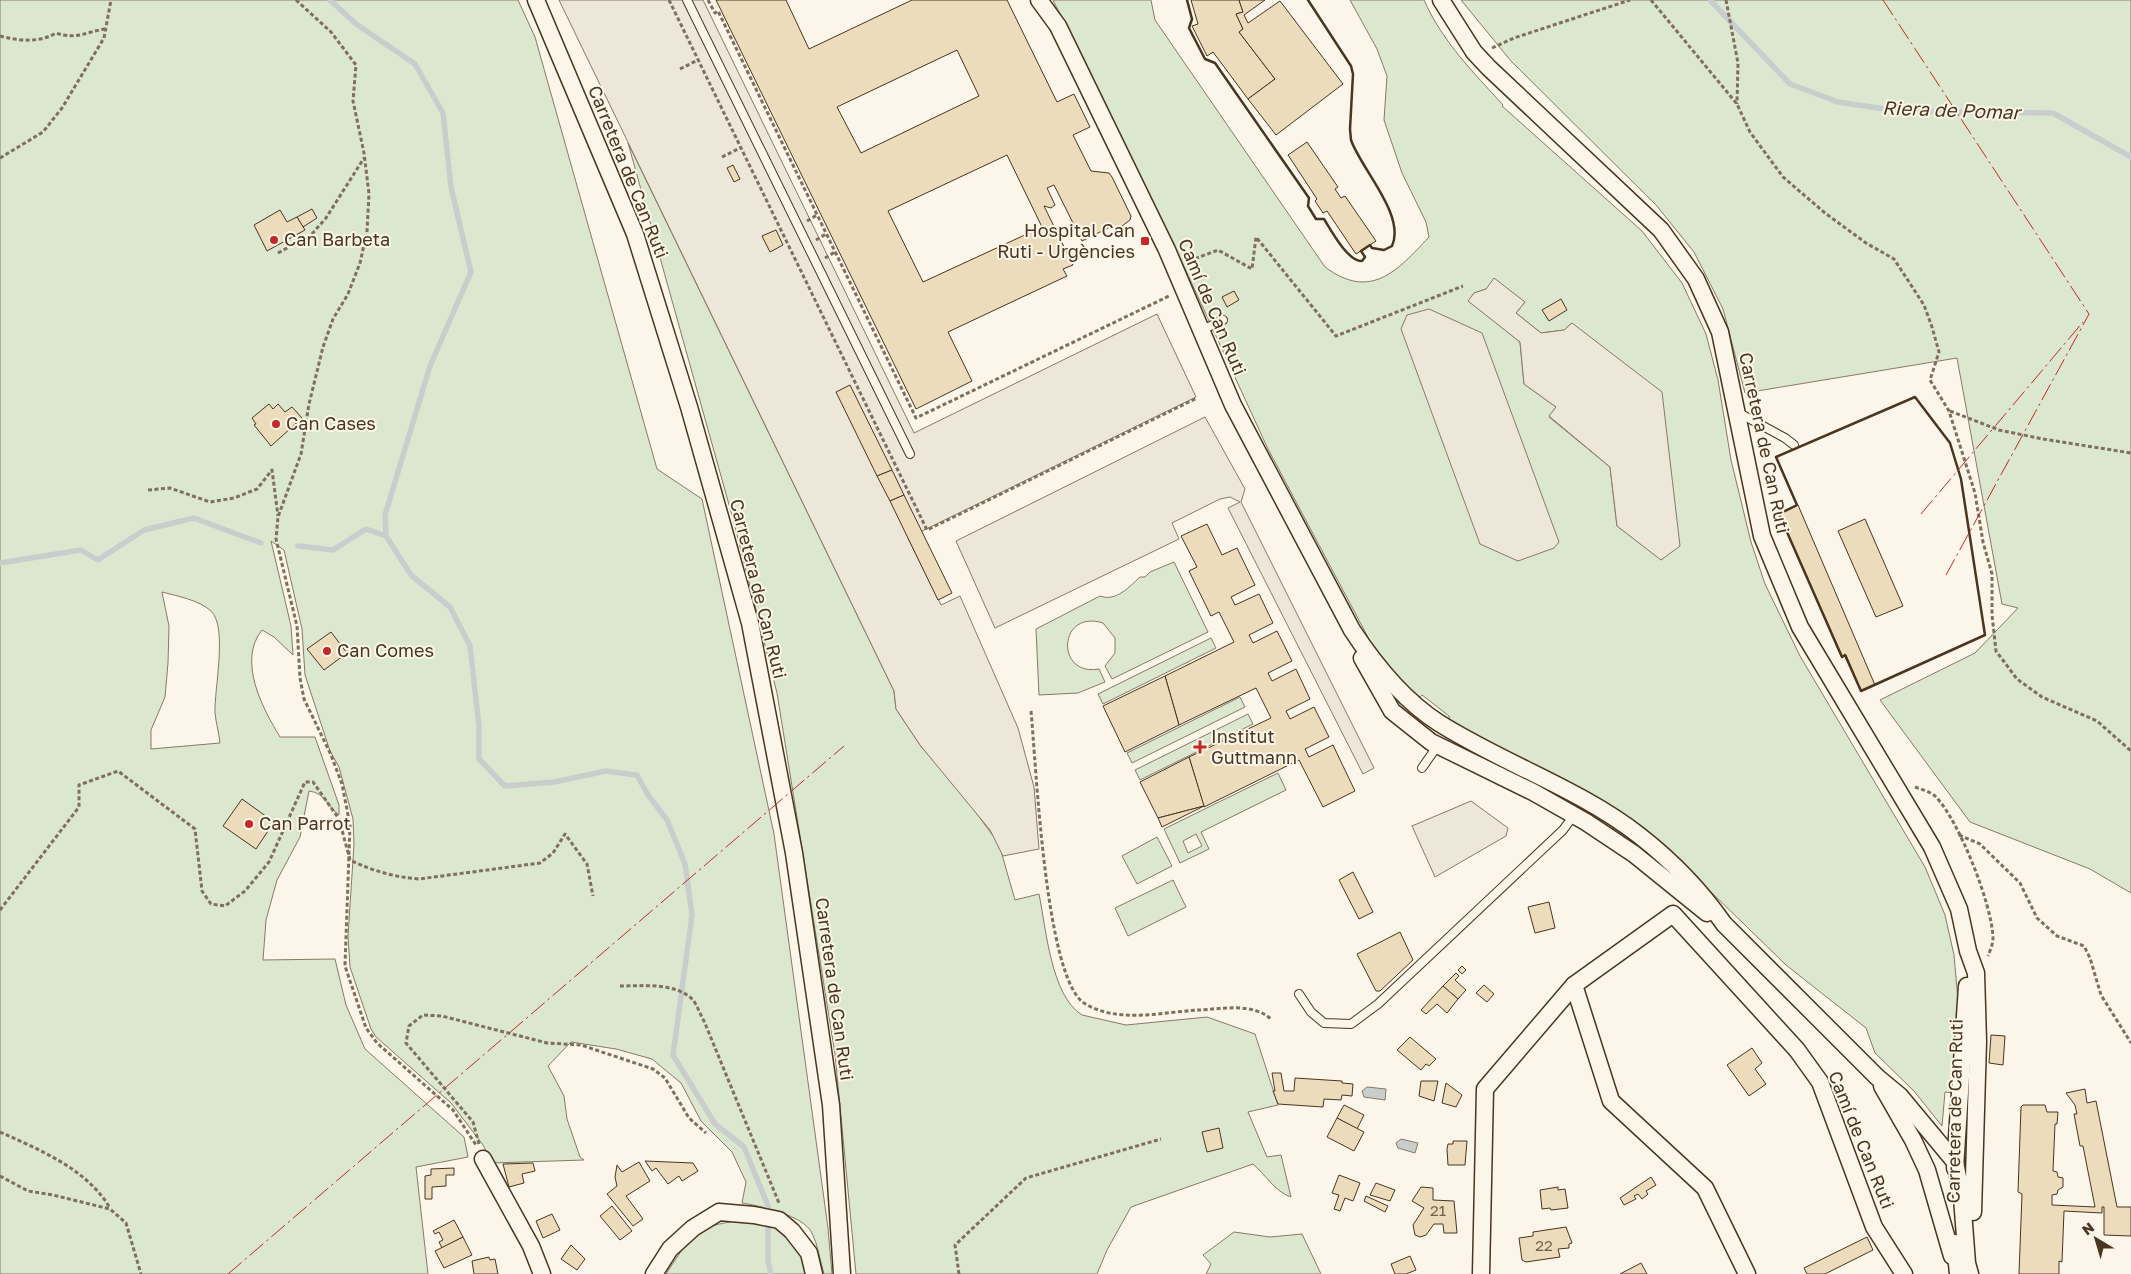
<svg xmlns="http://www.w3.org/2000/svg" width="2131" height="1274" viewBox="0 0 2131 1274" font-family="'Golos Text',sans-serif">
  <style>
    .green { fill: #dce7d0; stroke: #887966; fill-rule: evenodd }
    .parking { fill: #ede7d9; stroke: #887966 }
    .water { fill: #c9cecd; stroke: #887966 }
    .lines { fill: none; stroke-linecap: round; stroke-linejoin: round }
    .stream { stroke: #c9cecd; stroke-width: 5.5 }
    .building { fill: #ecdcbc; stroke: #4a3520; fill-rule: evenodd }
    .lane-casing { stroke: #4a3520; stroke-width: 10 }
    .street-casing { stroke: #4a3520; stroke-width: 19 }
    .path { stroke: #7f6f5c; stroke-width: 3; stroke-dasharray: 4 2.5; stroke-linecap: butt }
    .lane { stroke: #fbf6e9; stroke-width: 8 }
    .street { stroke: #fbf6e9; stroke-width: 16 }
    .wall { stroke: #4a3520; stroke-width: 2.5 }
    .power { stroke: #c62828; stroke-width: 1; stroke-dasharray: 18 4 2.5 4; stroke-linecap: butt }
    .poi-dot { fill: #c62828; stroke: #fbf6e9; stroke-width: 2 }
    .labels { text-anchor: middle; stroke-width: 4; stroke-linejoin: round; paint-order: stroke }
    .number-label { font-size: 15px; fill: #725f47 }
    .street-label { font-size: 18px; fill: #4a3520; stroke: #fbf6e9 }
    .poi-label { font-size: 18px; fill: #4a3520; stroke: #fbf6e9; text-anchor: start }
    .water-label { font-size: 19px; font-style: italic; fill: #4a3520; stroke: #fbf6e9 }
  </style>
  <rect width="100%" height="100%" fill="#fbf6e9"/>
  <!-- green -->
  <g class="green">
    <path d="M0,0H518L535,37L657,469L702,499L774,834L828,1228L832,1274H824C820,1261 818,1245 812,1233C803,1215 760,1206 742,1203L746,1182L732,1152L701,1121L681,1083L652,1059L616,1049L571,1042L548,1066L564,1096L567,1119L580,1157L584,1160L492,1163L483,1145L451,1103L376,1037L371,1029L350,967L348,936L354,844L353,819L339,767L330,751L305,675L302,629L284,550L271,541L291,626L293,655L274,637L262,630C237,661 263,709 280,737H315L339,805V815C328,808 326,793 309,791L300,837L277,880L266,920L263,960L335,959L346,1005L365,1049L464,1137L468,1157L416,1167L428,1274H0ZM162,592C177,596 199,600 211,611C228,627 214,690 215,713C216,723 219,733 220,743L151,749V730L165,697L168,663L169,626Z"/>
    <path d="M1053,0H1151L1155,20L1325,267C1371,301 1397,271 1429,237L1426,222L1402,173L1384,120L1387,76L1377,49L1350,0H1424C1442,41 1473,72 1503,105L1502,106L1642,231L1682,283L1706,334L1718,380L1731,460L1751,542L1765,584L1800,656L1925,867L1945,915L1954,955L1960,1023L1952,1093L1945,1092L1942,1126L1914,1091L1875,1053L1866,1028L1786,965L1710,891L1705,889L1648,837L1450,724L1449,716L1422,695L1418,699L1379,658L1268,449L1181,260ZM1486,289L1525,302L1516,313L1541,333L1564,330L1572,323L1662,560L1617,526L1610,467L1549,417L1556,407L1524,384L1520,342L1469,301L1474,293Z"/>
    <path d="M1461,0H2131V893L2090,869L1970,822L1880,700L1975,653L2018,608L2002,604L1957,358L1745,393L1723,309L1694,252L1656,205L1511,61Z"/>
    <path d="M628,143L894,691L896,709L920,745L969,803L999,844L1015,900L1039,894C1046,928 1051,996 1082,1015L1126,1025L1207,1017L1255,1034L1278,1105L1248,1112L1267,1157L1281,1155L1291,1197C1275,1192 1265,1174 1253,1164L1131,1207L1107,1250L1097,1274H856L835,1054L777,693L733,519Z"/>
    <path d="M1174,562L1208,632L1112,679L1105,666L1115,653V638L1103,623C1058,609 1055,677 1099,669L1105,682L1078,693L1039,695L1036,629L1100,596C1116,602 1129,587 1140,577H1145L1150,572Z"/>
    <path d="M1211,638L1216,648L1103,704L1098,694Z"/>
    <path d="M1240,697L1245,707L1132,763L1127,753Z"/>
    <path d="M1248,714L1253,724L1140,780L1135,770Z"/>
    <path d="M1278,773L1286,790L1201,832L1209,849L1180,863L1164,829ZM1196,834L1202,846L1188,853L1183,841Z"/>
    <path d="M1157,837L1172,866L1137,884L1122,856Z"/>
    <path d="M1173,880L1186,907L1128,936L1115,908Z"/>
    <path d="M750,1219L781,1224L800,1247L805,1274H666C695,1229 697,1226 750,1219Z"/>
    <path d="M1234,1232L1270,1237L1302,1234L1321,1274H1206L1211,1264L1203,1255Z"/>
  </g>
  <!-- parking -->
  <g class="parking">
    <path d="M559,0H703L914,433L1157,314L1196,397L908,538L941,605L960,596L1018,728L1034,787L1039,849L1003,856L990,830L920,745L896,709L894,691Z"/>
    <path d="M1494,278L1525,302L1516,313L1541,333L1564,330L1572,323L1662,392L1680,546L1661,560L1617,526L1610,467L1549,416L1556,407L1524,384L1520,342L1468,301L1474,293L1486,289Z"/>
    <path d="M1429,309L1482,333L1559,542L1554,548L1518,561L1480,544L1401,329L1407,315Z"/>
    <path d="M1205,417L1245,489L1241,502L1374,768L1363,774L1228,508L1240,502L1230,497L1220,499L1172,523L1179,539L995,628L956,541Z"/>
    <path d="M1471,801L1508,828L1506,836L1435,877L1412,826Z"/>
  </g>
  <!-- water -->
  <g class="water">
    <path d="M1367,1087L1386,1089L1385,1100L1364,1097L1362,1091Z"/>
    <path d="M1401,1139L1418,1143L1415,1153L1398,1148L1396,1143Z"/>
  </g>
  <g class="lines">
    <!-- stream -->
    <g class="stream">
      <path d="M330,0L356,24L415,64L443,113L451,187L471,272L430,366L385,515L386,536L411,575L450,607L470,646L479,726V759L505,786L554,782L606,771L637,775L648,795L667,820L685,864L692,915L673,1055L715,1124L744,1147L768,1206V1261L771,1274"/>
      <path d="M1710,0L1790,84L1838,102L1898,111L2053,113L2131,157"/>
      <path d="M298,546L333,550L366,529L386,536"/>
      <path d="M0,563L81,550L98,560L144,530L194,518L261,543"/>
    </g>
  </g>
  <!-- building -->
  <g class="building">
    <path d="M716,0H786L809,49L912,0H1007L1057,102L1074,94L1090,127L1073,135L1091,171L1109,173L1112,177L1131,216L1130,220L1118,229L1110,227L1082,241L1054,185L1047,188L1055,205L1051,208L1044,206L1073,265L1063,269L1067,276L948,332L972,381L916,409ZM957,50L979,96L861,153L837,107ZM1007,155L1042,227L923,282L888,211Z"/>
    <path d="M1191,0H1239L1243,12L1236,14L1243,29L1239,32L1275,79L1248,99L1213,52L1207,56L1192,26L1198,24Z"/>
    <path d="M1239,0H1265L1244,15L1248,23L1280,1L1343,84L1276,135L1248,99L1275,79L1239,32L1243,29L1236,14L1243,12Z"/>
    <path d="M1307,142L1338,187L1335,189L1341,198L1345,196L1376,241L1356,254L1327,211L1323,213L1315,201L1317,199L1288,155Z"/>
    <path d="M733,165L740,179L734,182L727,168Z"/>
    <path d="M312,209L317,218L303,227L297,217Z"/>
    <path d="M280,210L287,222L297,217L305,230L267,251L254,225Z"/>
    <path d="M776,230L783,245L770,252L762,236Z"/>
    <path d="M1234,291L1239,300L1227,307L1222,297Z"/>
    <path d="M1561,299L1567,310L1549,321L1542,310Z"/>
    <path d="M850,385L892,470L877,476L836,392Z"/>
    <path d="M269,404L273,409L278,404L285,412L292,407L302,418L271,446L254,425L256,424L252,418Z"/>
    <path d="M892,470L904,495L890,501L877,476Z"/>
    <path d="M904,495L952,593L938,600L890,501Z"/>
    <path d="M1798,505L1875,685L1861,691L1846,655L1841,656L1779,514Z"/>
    <path d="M1865,519L1903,606L1876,617L1838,531Z"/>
    <path d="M1207,524L1222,555L1237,548L1255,585L1231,597L1235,605L1259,594L1273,623L1249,635L1253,643L1277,631L1292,661L1268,673L1272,681L1296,669L1310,699L1286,711L1290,719L1314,707L1329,737L1305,749L1309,757L1333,745L1355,791L1323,807L1299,760L1204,807L1189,757L1271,718L1256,688L1179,725L1165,676L1234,642L1219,612L1211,616L1189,571L1197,567L1181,536Z"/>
    <path d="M331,632L347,653L324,670L307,649Z"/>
    <path d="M1165,676L1179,725L1125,752L1103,706Z"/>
    <path d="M1189,757L1204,806L1158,818L1140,782Z"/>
    <path d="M242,799L274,822L256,849L223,826Z"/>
    <path d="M1204,806L1162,827L1158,818Z"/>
    <path d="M1353,872L1373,912L1359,919L1339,880Z"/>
    <path d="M1549,902L1555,928L1535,933L1528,907Z"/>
    <path d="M1400,932L1413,960L1380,991H1376L1357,954Z"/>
    <path d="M1462,966L1466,970L1462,974L1458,970Z"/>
    <path d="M1456,973L1459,976L1455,980L1466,990L1458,999L1443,986Z"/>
    <path d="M1484,985L1494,994L1487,1002L1476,993Z"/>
    <path d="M1443,986L1458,999L1447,1013L1437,1004L1426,1014L1421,1010Z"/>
    <path d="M1991,1035L2005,1036L2003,1065L1989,1063Z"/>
    <path d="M1410,1037L1436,1059L1429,1066L1426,1064L1421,1070L1397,1050Z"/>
    <path d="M1752,1048L1762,1063L1755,1069L1766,1084L1749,1096L1727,1065Z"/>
    <path d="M1272,1073H1281L1284,1091H1294L1295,1078L1342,1081V1083L1353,1084L1352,1096L1342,1095L1341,1100L1324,1099L1323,1107L1278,1104L1273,1091H1275Z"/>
    <path d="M1421,1081H1438L1434,1101L1419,1096Z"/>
    <path d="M1446,1083L1462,1095L1456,1107L1442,1103Z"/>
    <path d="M2085,1089L2087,1103L2096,1101L2117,1207H2131V1236L2104,1235V1207H2102V1213L2064,1211L2062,1262L2059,1261V1274H2019L2022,1194L2018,1192L2021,1107L2023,1105H2045L2047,1112H2058L2057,1124H2055L2053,1171L2057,1172L2058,1177L2063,1178V1187L2058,1190L2057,1194L2052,1195V1205L2095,1207L2083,1146H2080L2074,1114H2077L2075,1105L2066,1093Z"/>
    <path d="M1344,1105L1364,1115L1357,1129L1337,1118Z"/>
    <path d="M1337,1118L1364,1132L1354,1151L1327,1137Z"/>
    <path d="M1219,1128L1223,1148L1207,1152L1202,1132Z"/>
    <path d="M1453,1141H1467L1465,1165H1448L1447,1149L1448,1144H1453Z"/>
    <path d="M645,1161L693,1163L698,1171L682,1181L679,1176L668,1184L656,1168L652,1171Z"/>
    <path d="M639,1162L650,1181L626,1196L643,1219L633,1226L607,1194L617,1186L615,1177L617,1165L622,1172Z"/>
    <path d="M533,1163L535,1171L522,1174L524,1183L509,1187L503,1164Z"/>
    <path d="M454,1168V1175H446V1186L432,1187V1199H425V1176L431,1175V1169Z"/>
    <path d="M1339,1175L1360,1183L1353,1201L1345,1198L1340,1211L1334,1209L1339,1195L1332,1193Z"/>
    <path d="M1651,1177L1656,1185L1646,1191L1648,1194L1642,1199L1638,1194L1634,1196L1636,1199L1624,1205L1620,1198Z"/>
    <path d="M1376,1183L1395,1190L1390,1201L1370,1195Z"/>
    <path d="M1421,1187L1433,1188V1200L1454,1201L1457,1233H1444L1443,1224H1434L1426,1235L1420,1237L1415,1235L1413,1225L1424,1208L1412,1201Z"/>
    <path d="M1558,1187V1190L1565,1189L1568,1208L1551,1210L1550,1208L1542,1209L1540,1190Z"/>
    <path d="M1366,1196L1388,1206L1385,1212L1364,1201Z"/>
    <path d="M612,1206L632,1231L620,1240L600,1216Z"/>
    <path d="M552,1214L560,1230L543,1238L536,1221Z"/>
    <path d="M454,1220L463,1237L442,1248L439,1242L443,1240L439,1232L435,1234L433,1231Z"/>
    <path d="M1566,1227L1572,1243L1569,1244V1248L1558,1249L1560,1257L1526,1262L1522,1260L1519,1238L1533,1236V1232Z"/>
    <path d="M463,1237L472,1255L444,1268L435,1251Z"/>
    <path d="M1867,1237L1873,1250L1825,1274H1807L1804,1268Z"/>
    <path d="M571,1245L585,1259L577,1270L561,1259Z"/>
    <path d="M1410,1256L1416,1270L1406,1274H1395L1391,1264Z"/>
    <path d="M489,1257L490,1260L495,1259L498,1274H474L472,1261Z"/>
    <path d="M1641,1263L1647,1274H1620Z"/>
  </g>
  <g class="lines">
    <defs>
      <g id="lane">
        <path d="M687,0L910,454"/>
        <path d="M1200,331L1223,320"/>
        <path d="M1739,413L1785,438L1794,445"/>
        <path d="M1422,768L1438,745"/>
        <path d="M1299,994L1311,1012L1324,1023L1351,1024L1378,1004L1563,830L1574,815"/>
      </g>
      <g id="street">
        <path d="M536,0L635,234L689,407L750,623L794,853L831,1105L842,1274"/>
        <path d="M1039,0L1058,26L1167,250L1233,405L1352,630C1375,665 1403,700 1439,723C1504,764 1580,789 1640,836C1672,861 1701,891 1724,924L1877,1077L1900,1096L1955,1162L1962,1198L1967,1263L1970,1274"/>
        <path d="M1441,0L1474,52L1489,68L1661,230L1696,279L1720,332L1762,536L1800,627L1932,847L1959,909L1968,951L1976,973L1978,1041L1973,1212"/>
        <path d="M1362,658L1392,711L1431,742L1533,792L1586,822L1634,854L1707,913"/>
        <path d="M1574,985L1611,1101L1705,1188L1747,1274"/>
        <path d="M1882,1086L1913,1140L1927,1170L1952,1256"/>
        <path d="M483,1159L531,1246L542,1274"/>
        <path d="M1955,1168L1967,986"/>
        <path d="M1955,1243L1958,1274"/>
        <path d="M654,1274L670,1249L693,1228L719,1212L754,1215L779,1220L792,1231L809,1253L814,1274"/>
        <path d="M1481,1274L1485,1089L1574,985L1673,914L1797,1050L1820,1082L1874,1227L1904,1274"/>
      </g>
    </defs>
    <!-- lane casing -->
    <use href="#lane" class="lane-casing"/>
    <!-- street casing -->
    <use href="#street" class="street-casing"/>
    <!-- path -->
    <g class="path">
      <path d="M296,0L331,32L356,65L353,101L364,153L369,194L367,231L360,263L348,294L333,319L323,347L309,404L301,454L278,517L276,539L297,626L300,678L304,699L331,755L342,784L350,825L345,966L366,1028L377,1043L453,1110L476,1145"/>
      <path d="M669,0L927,530L1197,398"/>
      <path d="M708,0L715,13L718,11L916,418L1169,296"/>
      <path d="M1651,0L1737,104L1750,132L1783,177L1825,213L1866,243L1894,259L1924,305L1932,327L1939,352L1930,380L1949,411L1975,493L1983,542L1992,574V615L1996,651L2017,679L2042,697L2097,721L2131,751"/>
      <path d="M1726,0L1738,63L1737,104"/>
      <path d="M0,36C19,41 39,43 56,33C77,40 85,32 105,29"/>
      <path d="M1492,48L1514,38L1630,0"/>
      <path d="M680,69L698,60"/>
      <path d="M722,157L740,148"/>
      <path d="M0,158L43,132L62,108L104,38L111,0"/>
      <path d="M807,221L817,215"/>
      <path d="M816,240L826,234"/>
      <path d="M278,253L311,235L326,218L364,158"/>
      <path d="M825,258L835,252"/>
      <path d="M1189,261L1218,250L1252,269L1256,237L1336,336L1463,286"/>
      <path d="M1950,411L1999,430L2043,439L2131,453"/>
      <path d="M148,490L170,488L210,502L234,498L257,489L272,470L278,516"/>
      <path d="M1031,711C1036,762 1045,978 1084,1003C1117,1024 1162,1012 1199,1010C1221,1009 1254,1002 1272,1020"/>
      <path d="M1915,787C1921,789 1931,792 1936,797C1959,821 1992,904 1993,938C1993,944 1990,951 1988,956"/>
      <path d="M1959,835L1980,844L2020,883L2037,918L2057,936L2084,946L2090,958L2101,995L2131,1043"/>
      <path d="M0,910L79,807V785L118,771L195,829L202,891L211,904L225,906L245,891L269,862L305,782H313L339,819L350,860C373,871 394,877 419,879L540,863L553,853L565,834L587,864L593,896"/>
      <path d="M620,986C641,986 676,982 693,1000C697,1005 700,1014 704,1021L779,1203"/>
      <path d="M0,1132C40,1150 87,1169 110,1208"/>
      <path d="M479,1144L473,1122L406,1043L409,1026L423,1015L442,1016L547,1043L581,1045L653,1069L665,1078L689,1118L706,1133"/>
      <path d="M0,1176L28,1191L53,1195L110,1209L126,1223L141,1274"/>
      <path d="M959,1274L955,1245L1026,1178L1161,1139"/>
    </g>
    <!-- lane -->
    <use href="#lane" class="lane"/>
    <!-- street -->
    <use href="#street" class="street"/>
    <!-- wall -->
    <g class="wall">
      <path d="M1187,0L1192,19L1189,28L1205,59L1215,63L1309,198L1308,206L1316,219H1324C1331,230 1348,262 1362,261L1365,257L1361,251L1370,245L1372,248L1384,250L1392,246C1406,215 1361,169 1351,140L1350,129L1353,74L1351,66L1308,0"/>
      <path d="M1915,397L1950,443L1961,479L1985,635L1861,691L1845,655L1842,657L1779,514L1797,505L1776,457Z"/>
    </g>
    <!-- power -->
    <g class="power">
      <path d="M1883,0L2089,314"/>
      <path d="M1921,514L2083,322"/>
      <path d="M1946,575L2089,314"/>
      <path d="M228,1274L844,746"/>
    </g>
  </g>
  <!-- markers -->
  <g class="poi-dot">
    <circle cx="274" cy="240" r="5"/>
    <rect x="1140" y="236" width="10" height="10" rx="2.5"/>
    <circle cx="276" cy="424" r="5"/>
    <circle cx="327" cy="651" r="5"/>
    <path d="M1197.5 739.5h5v5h5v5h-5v5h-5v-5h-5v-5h5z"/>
    <circle cx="249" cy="824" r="5"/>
  </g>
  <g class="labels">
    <!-- number labels -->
    <g class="number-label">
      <text x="1438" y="1216">21</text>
      <text x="1544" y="1251">22</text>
    </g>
    <!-- street labels -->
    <g class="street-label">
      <text transform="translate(628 172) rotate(68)" y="6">Carretera de Can Ruti</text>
      <text transform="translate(1212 307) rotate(67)" y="6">Camí de Can Ruti</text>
      <text transform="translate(1764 443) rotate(78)" y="6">Carretera de Can Ruti</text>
      <text transform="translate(758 589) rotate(76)" y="6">Carretera de Can Ruti</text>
      <text transform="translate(834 989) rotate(82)" y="6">Carretera de Can Ruti</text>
      <text transform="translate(1955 1111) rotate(-89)" y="6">Carretera de Can Ruti</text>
      <text transform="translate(1861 1140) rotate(68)" y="6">Camí de Can Ruti</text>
    </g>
    <!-- poi labels -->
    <g class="poi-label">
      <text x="1135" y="237" text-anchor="end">Hospital Can<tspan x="1135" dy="21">Ruti - Urgències</tspan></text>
      <text x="284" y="246">Can Barbeta</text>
      <text x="286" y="430">Can Cases</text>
      <text x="337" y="657">Can Comes</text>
      <text x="1211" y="743">Institut<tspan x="1211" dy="21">Guttmann</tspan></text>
      <text x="259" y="830">Can Parrot</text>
    </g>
    <!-- water labels -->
    <g class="water-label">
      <text transform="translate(1951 110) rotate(2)" y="7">Riera de Pomar</text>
    </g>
  </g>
  <!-- north arrow -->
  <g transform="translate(2096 1239) rotate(322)" stroke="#fbf6e9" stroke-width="4" paint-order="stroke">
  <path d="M0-4L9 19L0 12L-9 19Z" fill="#4a3520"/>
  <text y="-8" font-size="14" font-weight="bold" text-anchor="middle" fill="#4a3520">N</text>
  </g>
</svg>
